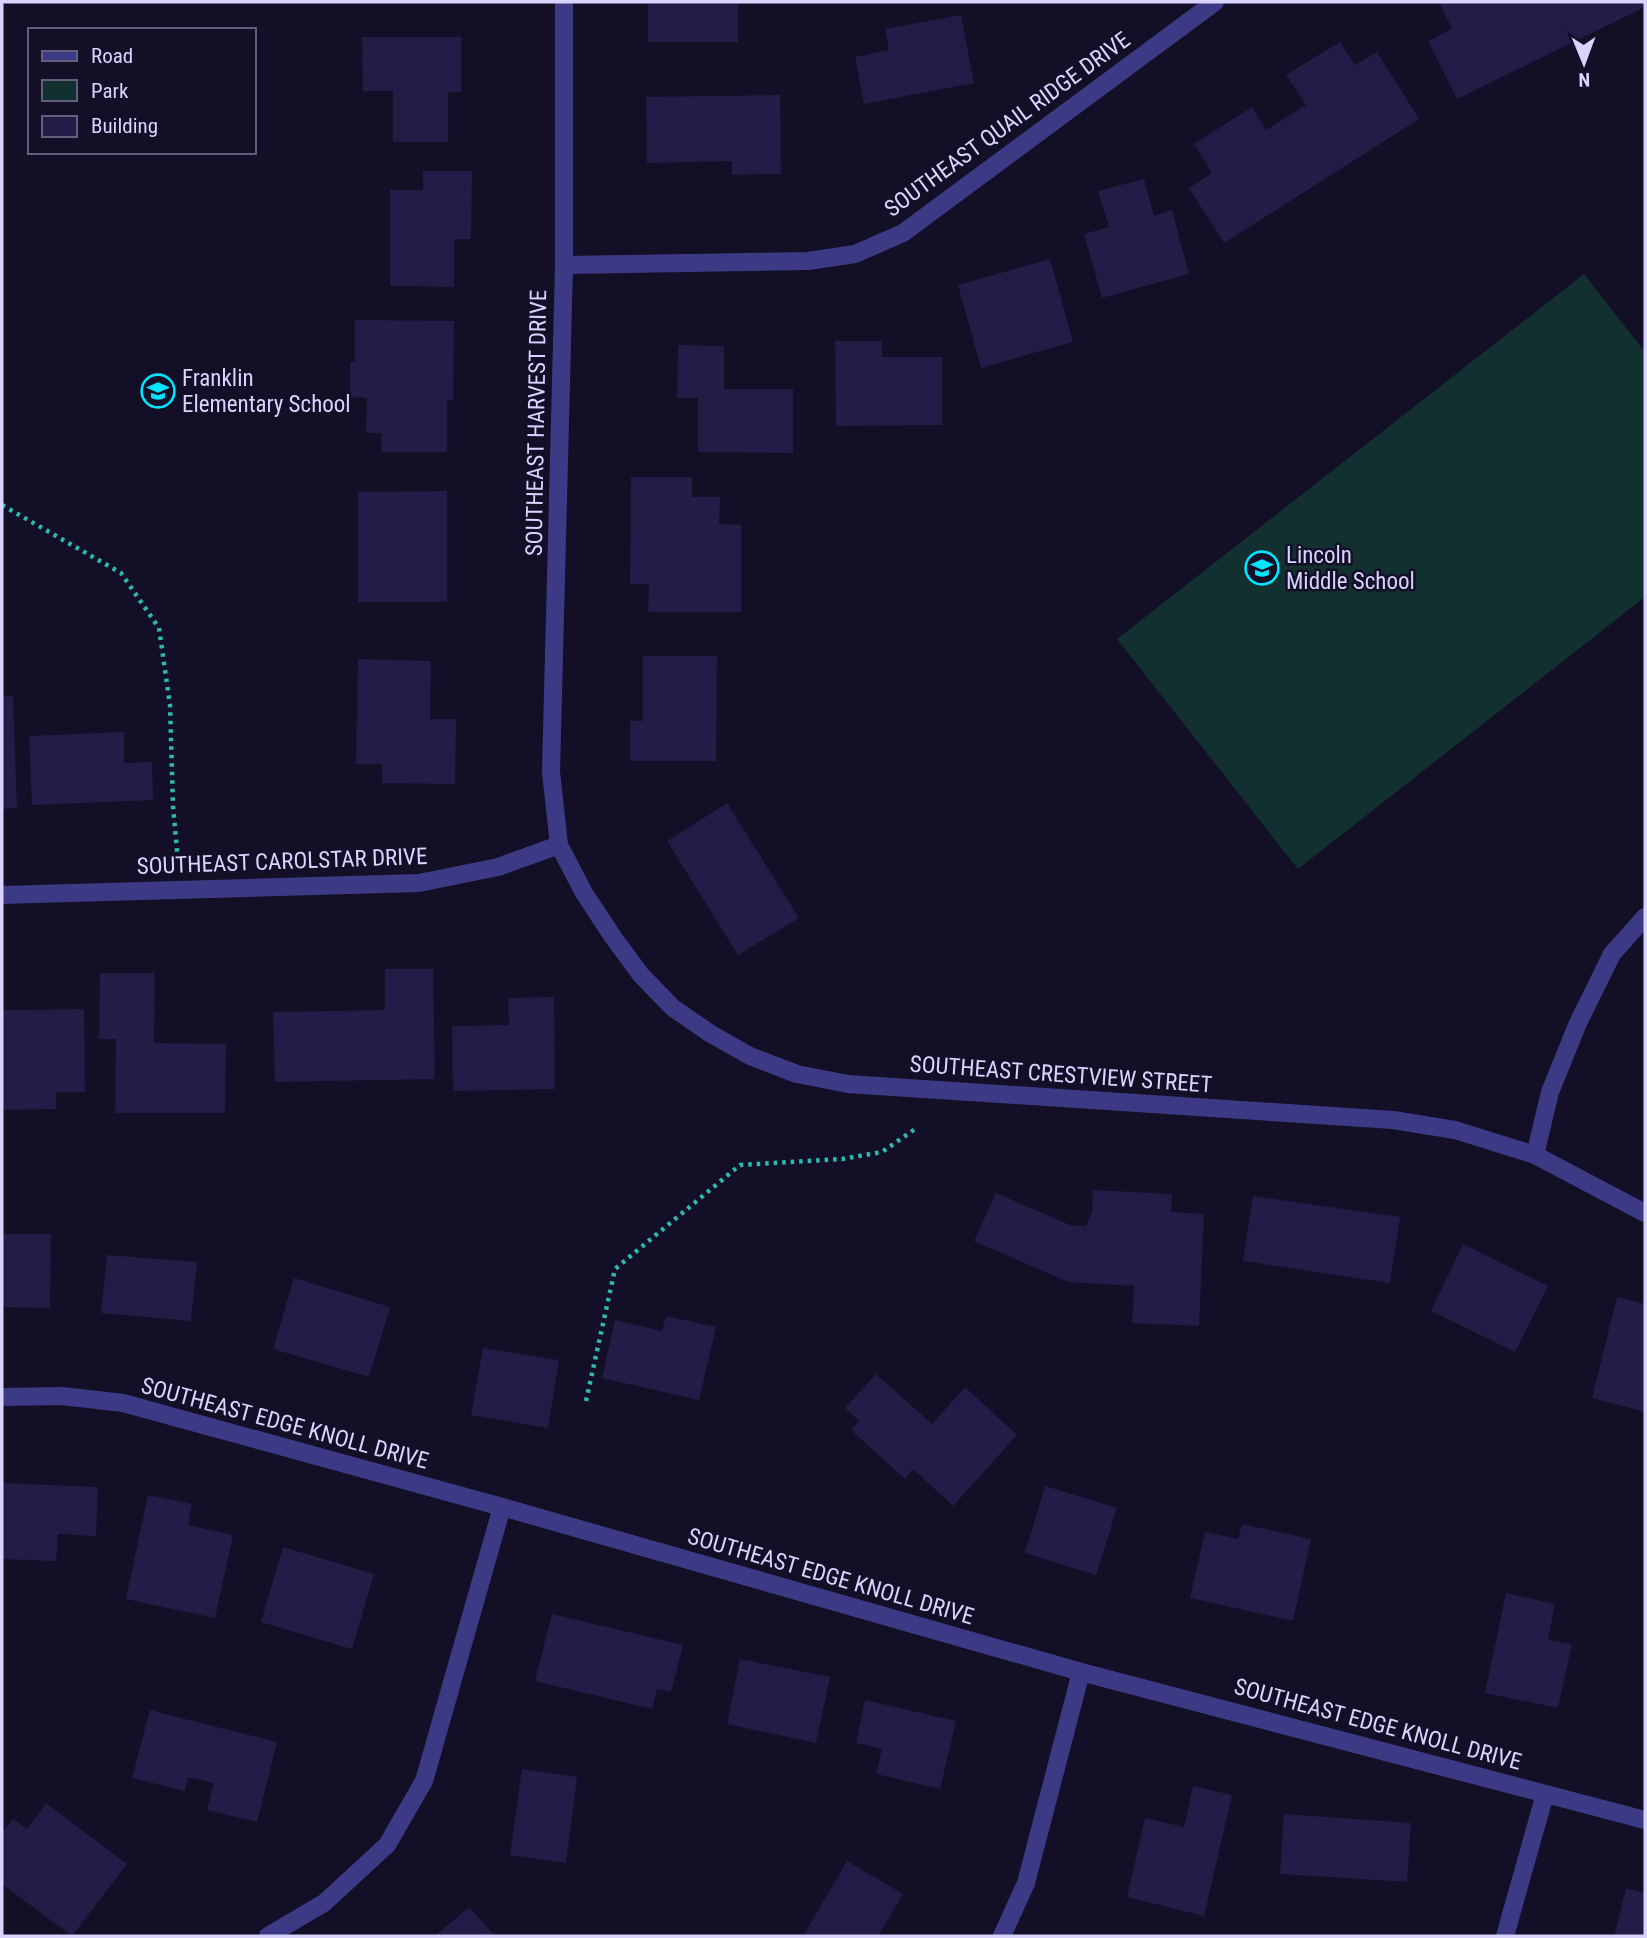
<svg xmlns="http://www.w3.org/2000/svg" width="1647" height="1938" viewBox="0 0 1647 1938" font-family="'Roboto Condensed',sans-serif">
  <style>
    .green { fill: #12302f }
    .building { fill: #241b47 }
    .lines { fill: none; stroke-linecap: round; stroke-linejoin: round }
    .path { stroke: #2fb8b0; stroke-width: 4.5; stroke-dasharray: 3.5 5; stroke-linecap: butt }
    .lane { stroke: #3d3a85; stroke-width: 18 }
    .street { stroke: #3d3a85; stroke-width: 18 }
    .labels { text-anchor: middle; stroke-width: 5; stroke-linejoin: round; paint-order: stroke }
    .street-label { font-size: 23px; fill: #d9d4ff; stroke: #130f26 }
    .poi-label { font-size: 23px; fill: #d9d4ff; stroke: #130f26; text-anchor: start }
  </style>
  <rect width="100%" height="100%" fill="#130f26"/>
  <!-- green -->
  <path class="green" d="M1584,274L1645,352V597L1298,869L1117,639Z"/>
  <!-- building -->
  <g class="building">
    <rect x="648" y="2" width="90" height="40"/>
    <path d="M1439,2H1645V7L1457,99L1428,41L1452,29Z"/>
    <path d="M961,15L974,83L864,104L855,57L889,50L885,29Z"/>
    <path d="M362,37H461V92H448V142H393V91H363Z"/>
    <path d="M1340,42L1355,65L1377,52L1419,119L1224,243L1189,188L1212,173L1194,144L1252,107L1266,130L1306,105L1286,75Z"/>
    <path d="M780,95L781,174L732,175V161L647,163L646,97Z"/>
    <path d="M423,171H472L471,239H454V287L390,286V190H423Z"/>
    <path d="M1144,179L1154,216L1172,210L1189,274L1102,298L1084,234L1109,227L1098,191Z"/>
    <path d="M1050,259L1073,342L981,368L958,285Z"/>
    <path d="M355,320L454,321L453,400H447V452H381V433H366L367,398L350,397V362H355Z"/>
    <path d="M835,341H882V357H942V425L836,426Z"/>
    <path d="M678,345L724,346V389H793V453L698,452V398H677Z"/>
    <path d="M631,477H692V497H720L719,524L741,525V612H648L649,584H630Z"/>
    <path d="M447,491V602H358V492Z"/>
    <path d="M643,656H717L716,761H630V721H643Z"/>
    <path d="M358,659L431,661L430,719H456L455,784L382,783V764H356Z"/>
    <path d="M2,696H13L17,808L2,809Z"/>
    <path d="M124,732V763L152,762L153,800L32,805L29,736Z"/>
    <path d="M727,803L799,918L738,955L667,841Z"/>
    <path d="M385,969H433L435,1079L275,1082L273,1012L385,1010Z"/>
    <path d="M100,973H155L154,1043L226,1044L225,1113H115L116,1039H99Z"/>
    <path d="M554,997L555,1089L453,1091L452,1026L509,1025L508,998Z"/>
    <path d="M84,1009L85,1092H56V1109L2,1110V1010Z"/>
    <path d="M1093,1190L1172,1194L1171,1212L1204,1214L1199,1326L1132,1323L1134,1286L1068,1282L974,1241L996,1193L1070,1225L1086,1226L1092,1212Z"/>
    <path d="M1253,1196L1400,1217L1390,1283L1243,1261Z"/>
    <path d="M2,1234H51L50,1308L2,1307Z"/>
    <path d="M1463,1244L1548,1286L1515,1352L1431,1311Z"/>
    <path d="M107,1255L197,1262L191,1321L101,1313Z"/>
    <path d="M294,1278L390,1307L369,1377L273,1349Z"/>
    <path d="M1617,1297L1645,1304V1412L1592,1398Z"/>
    <path d="M666,1316L716,1327L699,1400L602,1378L615,1320L662,1331Z"/>
    <path d="M483,1348L559,1360L548,1428L471,1415Z"/>
    <path d="M876,1374L932,1424L965,1387L1017,1435L953,1506L913,1469L905,1479L851,1430L859,1421L845,1408Z"/>
    <path d="M2,1483L98,1487L96,1536L58,1534L56,1561L2,1559Z"/>
    <path d="M1045,1486L1117,1508L1096,1575L1025,1553Z"/>
    <path d="M148,1495L192,1504L188,1525L233,1535L215,1618L126,1599Z"/>
    <path d="M1242,1524L1311,1539L1293,1621L1190,1598L1205,1532L1238,1539Z"/>
    <path d="M283,1547L374,1574L352,1649L261,1622Z"/>
    <path d="M1506,1593L1555,1604L1548,1640L1572,1644L1558,1708L1485,1693Z"/>
    <path d="M552,1614L683,1645L671,1692L657,1689L652,1709L535,1681Z"/>
    <path d="M740,1659L830,1677L816,1743L727,1724Z"/>
    <path d="M865,1700L956,1721L940,1789L876,1774L882,1749L856,1743Z"/>
    <path d="M150,1710L277,1742L257,1822L207,1810L214,1783L188,1777L185,1791L132,1778Z"/>
    <path d="M522,1769L577,1777L566,1863L510,1855Z"/>
    <path d="M1193,1786L1232,1795L1204,1916L1127,1897L1145,1818L1184,1827Z"/>
    <path d="M46,1803L127,1864L72,1936L2,1884V1833L13,1819L27,1829Z"/>
    <path d="M1284,1814L1411,1823L1407,1882L1280,1874Z"/>
    <path d="M847,1861L903,1894L878,1936H803Z"/>
    <path d="M1626,1888L1645,1893V1936H1614Z"/>
    <path d="M469,1907L495,1936H435Z"/>
  </g>
  <g class="lines">
    <!-- path -->
    <g class="path">
      <path d="M2,505L121,573L159,628L170,705L173,806L178,862"/>
      <path d="M586,1401L615,1269L740,1165L842,1159L882,1152L918,1127"/>
    </g>
    <!-- lane -->
    <path class="lane" d="M1535,1155L1550,1092L1578,1023L1612,954L1645,917"/>
    <!-- street -->
    <g class="street">
      <path d="M564,2V265L551,772L559,845L584,893L613,937L641,975L673,1008L711,1034L750,1056L797,1074L848,1084L1393,1120L1455,1130L1535,1155L1645,1213"/>
      <path d="M564,265L808,261L855,254L903,233L1215,2"/>
      <path d="M2,895L419,883L498,867L559,845"/>
      <path d="M2,1397L62,1396L123,1403L502,1507L1081,1672L1645,1820"/>
      <path d="M268,1936L324,1903L387,1845L424,1781L502,1507"/>
      <path d="M1002,1936L1026,1883L1081,1672"/>
      <path d="M1505,1936L1545,1794"/>
    </g>
  </g>
  <!-- icons -->
  <defs>
    <symbol id="school-ring" viewBox="-11 -11 22 22"><circle r="9.5" fill="#130f26" stroke="#00e5ff" stroke-width="1.5"/><path d="M0-5L7-2L0 1L-7-2ZM-4 1L0 2.5L4 1V4Q0 6-4 4Z" fill="#00e5ff"/></symbol>
  </defs>
  <g fill-rule="evenodd">
    <use href="#school-ring" x="139" y="372" width="38" height="38"/>
    <use href="#school-ring" x="1243" y="549" width="38" height="38"/>
  </g>
  <g class="labels">
    <!-- street labels -->
    <g class="street-label">
      <text transform="translate(1007 124) rotate(-36)" y="8">SOUTHEAST QUAIL RIDGE DRIVE</text>
      <text transform="translate(536 423) rotate(-89)" y="8">SOUTHEAST HARVEST DRIVE</text>
      <text transform="translate(282 861) rotate(-2)" y="8">SOUTHEAST CAROLSTAR DRIVE</text>
      <text transform="translate(1061 1074) rotate(4)" y="8">SOUTHEAST CRESTVIEW STREET</text>
      <text transform="translate(285 1423) rotate(15)" y="8">SOUTHEAST EDGE KNOLL DRIVE</text>
      <text transform="translate(831 1576) rotate(16)" y="8">SOUTHEAST EDGE KNOLL DRIVE</text>
      <text transform="translate(1378 1724) rotate(15)" y="8">SOUTHEAST EDGE KNOLL DRIVE</text>
    </g>
    <!-- poi labels -->
    <g class="poi-label">
      <text x="182" y="386">Franklin<tspan x="182" dy="26">Elementary School</tspan></text>
      <text x="1286" y="563">Lincoln<tspan x="1286" dy="26">Middle School</tspan></text>
    </g>
  </g>
  <!-- border -->
  <rect width="1647" height="1938" fill="none" stroke="#d9d4ff" stroke-width="7"/>
  <!-- legend -->
  <rect x="28" y="28" width="228" height="126" fill="#130f26" stroke="#625e7d" stroke-width="2"/>
  <rect x="42" y="51" width="35" height="10" fill="#3d3a85" stroke="#625e7d" stroke-width="2"/>
  <text x="91" y="63" font-size="21" fill="#d9d4ff">Road</text>
  <rect x="42" y="80" width="35" height="21" fill="#12302f" stroke="#625e7d" stroke-width="2"/>
  <text x="91" y="98" font-size="21" fill="#d9d4ff">Park</text>
  <rect x="42" y="116" width="35" height="21" fill="#241b47" stroke="#625e7d" stroke-width="2"/>
  <text x="91" y="133" font-size="21" fill="#d9d4ff">Building</text>
  <!-- north arrow -->
  <g transform="translate(1584 63) rotate(179)" stroke="#130f26" stroke-width="5" paint-order="stroke">
  <path d="M0-5L12 26L0 18L-12 26Z" fill="#d9d4ff"/>
  <text y="-10" font-size="19" font-weight="bold" text-anchor="middle" fill="#d9d4ff">N</text>
  </g>
</svg>
